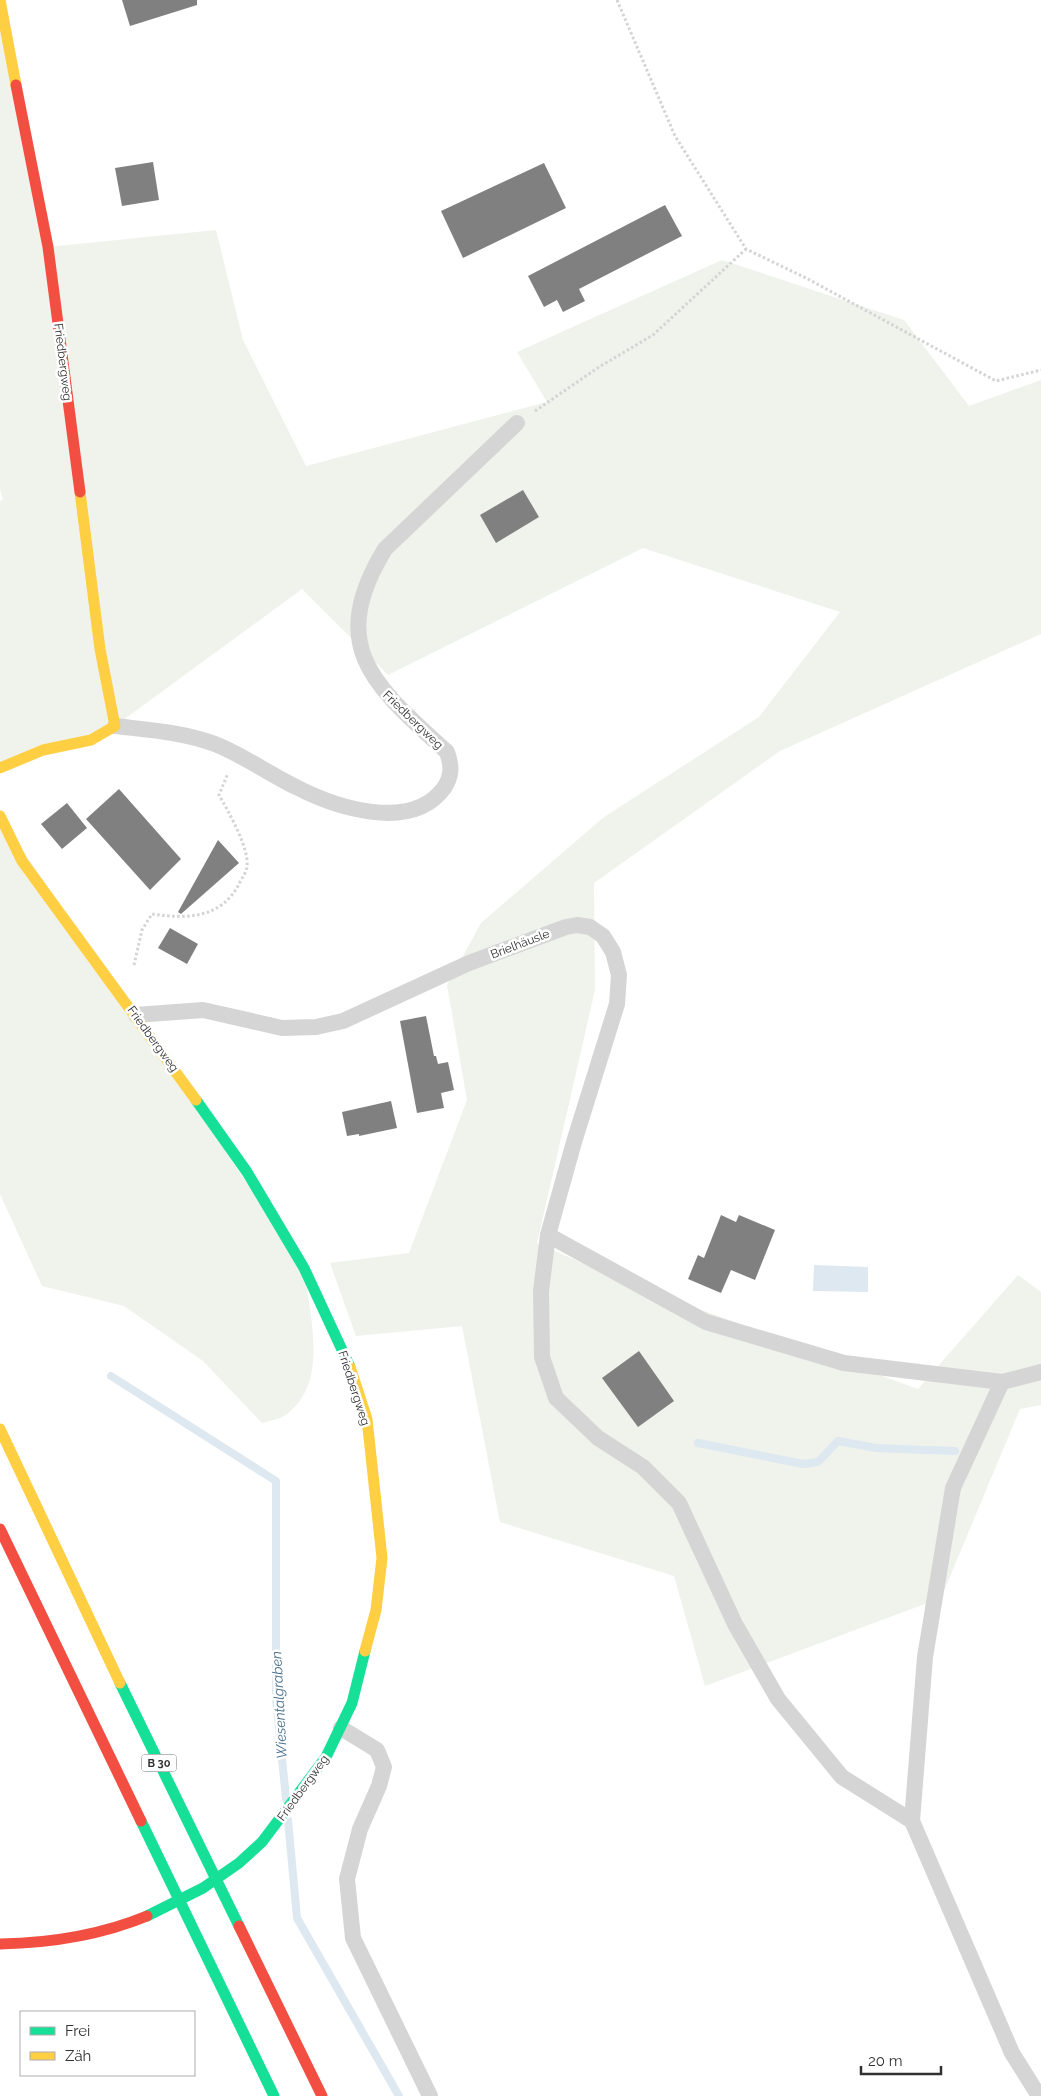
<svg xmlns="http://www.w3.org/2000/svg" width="1041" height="2096" viewBox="0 0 1041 2096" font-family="Raleway,sans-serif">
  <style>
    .green { fill: #f0f3ec }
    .water { fill: #dde8f0 }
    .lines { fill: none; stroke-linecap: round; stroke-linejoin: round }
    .stream { stroke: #dde8f0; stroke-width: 8 }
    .building { fill: #808080 }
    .path { stroke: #d4d4d4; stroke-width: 3; stroke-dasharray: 2.5 2.5; stroke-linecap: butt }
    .lane { stroke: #d5d5d5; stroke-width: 16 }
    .fast { stroke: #16e098; stroke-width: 11 }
    .slow { stroke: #ffcf43; stroke-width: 11 }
    .jam { stroke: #f24e42; stroke-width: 11 }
    .labels { text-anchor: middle; stroke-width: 5; stroke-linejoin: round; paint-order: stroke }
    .shield { fill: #fff; stroke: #6f6f6f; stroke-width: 1 }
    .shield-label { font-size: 11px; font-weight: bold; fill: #313131 }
    .street-label { font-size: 12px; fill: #313131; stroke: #fff }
    .water-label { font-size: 14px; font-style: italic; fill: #466e8c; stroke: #fff }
  </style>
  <rect width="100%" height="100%" fill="#fff"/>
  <!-- green -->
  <g class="green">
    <path d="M0,0L48,247L216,230L243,340L306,466L547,402L517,352L722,260L904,320L969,406L1041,380V634L780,751L594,883L595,990L537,1243L630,1284L918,1389L1018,1275L1041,1292V1405L1020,1409L941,1598L705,1686L674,1576L500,1522L462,1326L356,1336L330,1263L409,1253L467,1100L447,985L481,923L604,817L759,717L840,612L643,548L388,675L302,589L115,726L0,768V501L3,500L0,489Z"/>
    <path d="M0,816L304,1268C309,1313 330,1382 287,1414C281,1419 269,1421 262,1423L203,1361L124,1306L42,1286L0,1194Z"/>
  </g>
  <!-- water -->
  <path class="water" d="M814,1265L868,1267V1292L813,1291Z"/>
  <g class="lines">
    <!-- stream -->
    <g class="stream">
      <path d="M111,1376L276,1481V1697L286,1799"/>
      <path d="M698,1443L803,1464L818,1462L838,1441L876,1448L955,1451"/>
      <path d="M288,1820L297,1918L399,2096"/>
    </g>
  </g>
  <!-- building -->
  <g class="building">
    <path d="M122,0H197V5L130,26Z"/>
    <path d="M153,162L159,200L122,206L115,168Z"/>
    <path d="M544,163L566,208L463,258L441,211Z"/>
    <path d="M665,205L682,236L579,289L585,301L563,312L557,300L544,307L528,276Z"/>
    <path d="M523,490L539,517L496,543L480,515Z"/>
    <path d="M119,789L181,859L150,890L86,819Z"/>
    <path d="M67,803L87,828L62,849L41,824Z"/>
    <path d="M218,840L239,863L181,914L178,912Z"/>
    <path d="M170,928L198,944L187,964L158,948Z"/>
    <path d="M426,1016L434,1056H436L438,1064L448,1062L454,1090L441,1093L444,1108L417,1113L400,1021Z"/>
    <path d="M391,1101L397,1128L359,1136V1134L347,1136L342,1112Z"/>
    <path d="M721,1215L736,1222L739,1215L775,1230L755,1280L731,1270L721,1293L688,1279L698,1255L704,1258Z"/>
    <path d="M639,1351L674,1401L638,1427L602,1378Z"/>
  </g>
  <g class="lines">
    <!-- path -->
    <g class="path">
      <path d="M617,0L675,136L746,249L806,278L996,381L1041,370"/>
      <path d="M535,411L599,367L653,335L746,249"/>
      <path d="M134,965L142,930L152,914C186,919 221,919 239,884C241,879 247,872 247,866C249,847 228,811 219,795L228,773"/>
    </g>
    <!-- lane -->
    <g class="lane">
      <path d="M115,726C149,730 183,732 215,744C243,755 269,774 296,787C335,807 411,833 444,788C452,776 452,766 447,752C375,686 325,648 385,549L517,423"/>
      <path d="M136,1015L203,1010L282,1028L316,1027L343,1021L469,963L566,927L577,925L590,927L603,936L613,952L619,975L617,1004L574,1142L548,1235L541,1291L542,1357L556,1398L598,1438L643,1467L679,1503L735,1624L778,1699L842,1777L912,1821"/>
      <path d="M548,1235L706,1322L844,1363L1002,1382L1041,1372"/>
      <path d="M1002,1382L953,1488L925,1657L912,1821L1012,2053L1039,2096"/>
      <path d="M341,1728L377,1750L384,1767L379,1786L360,1829L347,1879L353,1938L430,2096"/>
    </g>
    <!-- fast -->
    <g class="fast">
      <path d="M196,1100L247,1172L304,1268L350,1367"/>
      <path d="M120,1683L239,1926"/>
      <path d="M141,1821L274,2096"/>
      <path d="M147,1916L203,1888L239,1863L262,1842L326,1757L352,1703L365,1651"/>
    </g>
    <!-- slow -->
    <g class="slow">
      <path d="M0,0L16,85"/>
      <path d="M0,768L43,750L91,740L115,726L100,649L80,492"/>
      <path d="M0,816L22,861L196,1100"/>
      <path d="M350,1367L367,1419L382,1558L376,1610L365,1651"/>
      <path d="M0,1429L120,1683"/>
    </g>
    <!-- jam -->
    <g class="jam">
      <path d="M16,85L48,247L80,492"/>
      <path d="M0,1529L141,1821"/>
      <path d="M239,1926L322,2096"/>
      <path d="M0,1944C50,1943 101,1935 147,1916"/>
    </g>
  </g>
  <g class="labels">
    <!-- shield labels -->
    <rect class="shield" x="141.5" y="1754.5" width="35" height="17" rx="4"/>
    <g class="shield-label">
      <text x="159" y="1767">B 30</text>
    </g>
    <!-- street labels -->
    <g class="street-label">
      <text transform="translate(63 362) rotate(83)" y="4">Friedbergweg</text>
      <text transform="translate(413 720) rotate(44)" y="4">Friedbergweg</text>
      <text transform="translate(520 944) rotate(-21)" y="4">Brielhäusle</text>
      <text transform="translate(153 1039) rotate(54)" y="4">Friedbergweg</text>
      <text transform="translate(354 1388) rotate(72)" y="4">Friedbergweg</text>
      <text transform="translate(303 1788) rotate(-54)" y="4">Friedbergweg</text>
    </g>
    <!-- water labels -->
    <g class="water-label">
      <text transform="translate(279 1705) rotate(-93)" y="5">Wiesentalgraben</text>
    </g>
  </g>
  <!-- legend -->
  <rect x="20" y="2011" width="175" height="65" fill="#ffffff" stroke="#adadad"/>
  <rect x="30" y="2027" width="25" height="8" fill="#16e098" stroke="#adadad"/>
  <text x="65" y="2036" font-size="15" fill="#313131">Frei</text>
  <rect x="30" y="2052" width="25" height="8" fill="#ffcf43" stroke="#adadad"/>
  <text x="65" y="2061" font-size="15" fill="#313131">Zäh</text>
  <!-- scale -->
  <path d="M861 2066v8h80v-8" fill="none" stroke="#313131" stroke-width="2.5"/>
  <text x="868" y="2066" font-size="15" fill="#313131" stroke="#ffffff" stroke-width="4" paint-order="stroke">20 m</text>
</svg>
